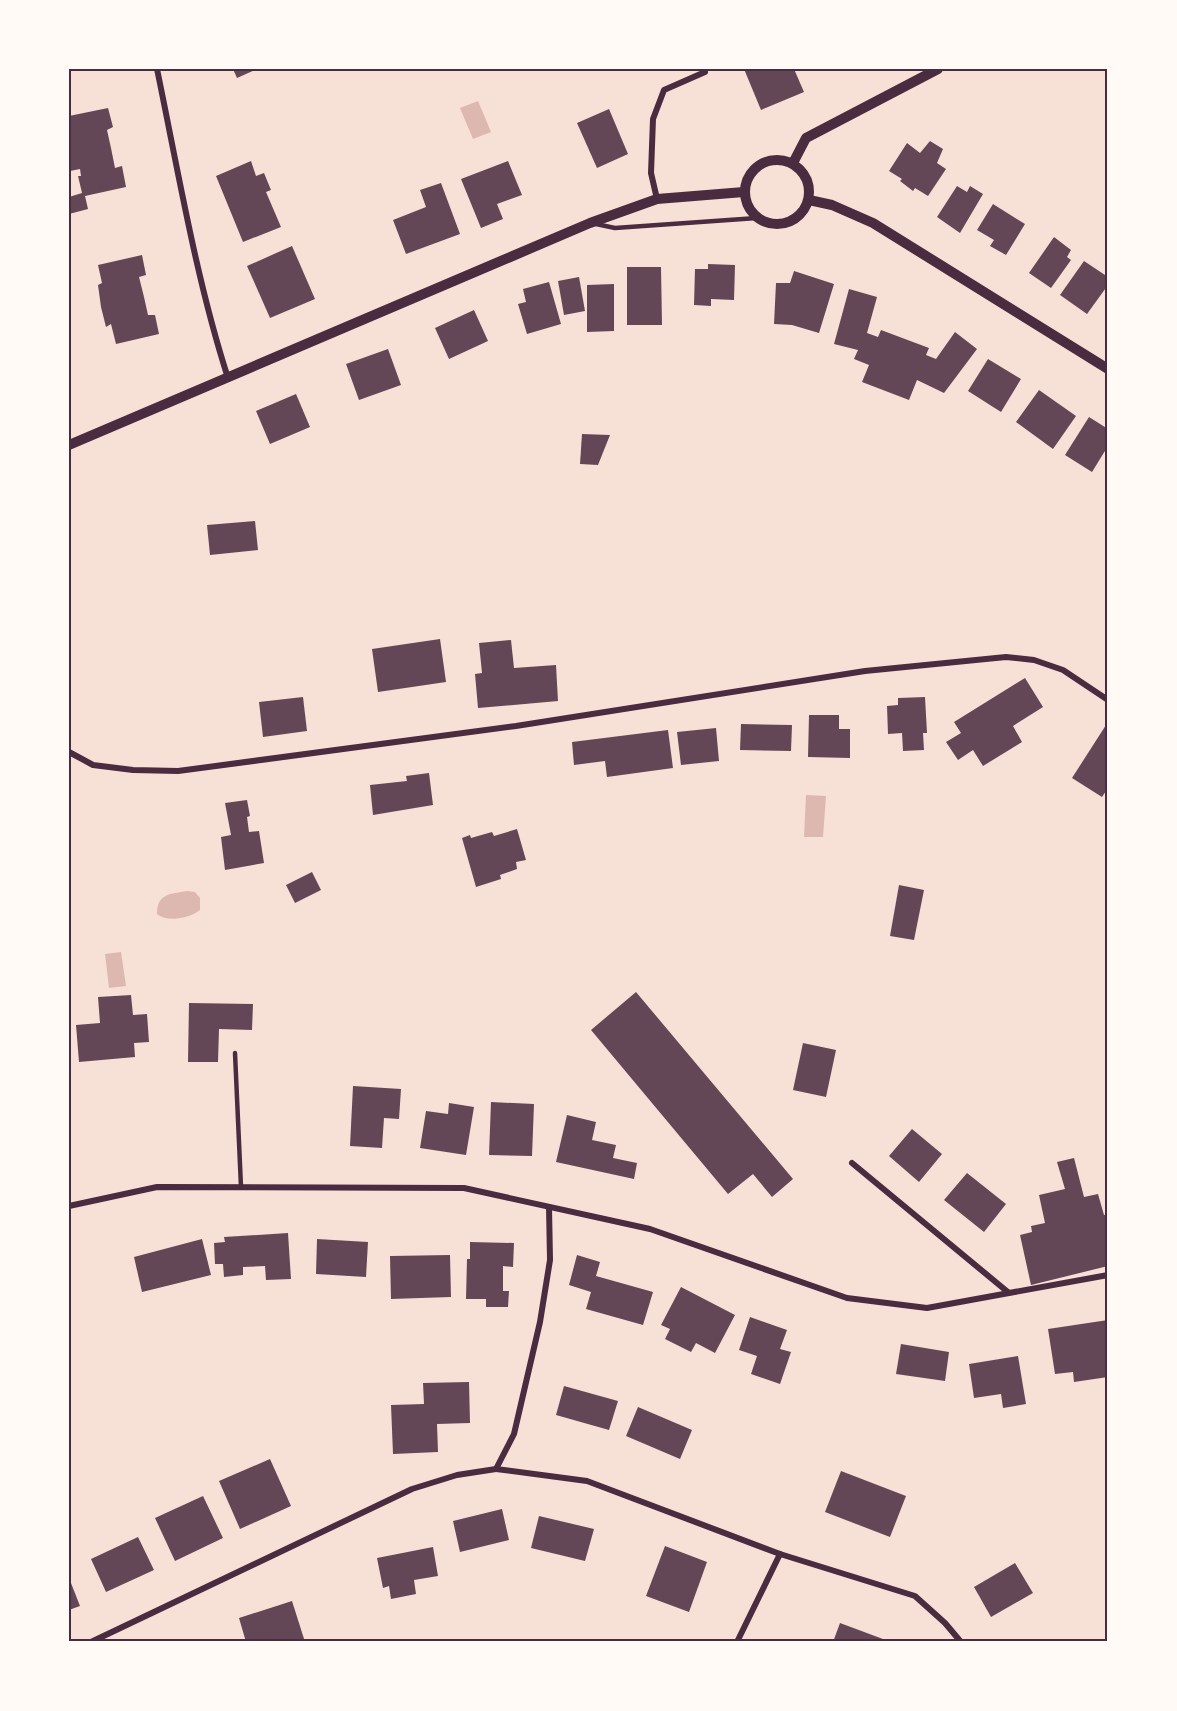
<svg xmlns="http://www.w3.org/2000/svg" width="1177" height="1711" viewBox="0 0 1177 1711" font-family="'PT Sans Narrow',sans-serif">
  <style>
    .water { fill: #dcb8b0 }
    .building { fill: #644757 }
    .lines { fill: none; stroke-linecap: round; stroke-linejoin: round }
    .service { stroke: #4a2c40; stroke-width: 4.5 }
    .minor { stroke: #4a2c40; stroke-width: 6 }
    .tertiary { stroke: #4a2c40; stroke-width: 10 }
    .neatline { fill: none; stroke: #4a2c40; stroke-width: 2 }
  </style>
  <rect width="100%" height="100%" fill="#f7e1d7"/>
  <!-- water -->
  <g class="water">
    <path d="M478,101L491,132L473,139L460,108Z"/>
    <path d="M806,795L826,796L823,837H804Z"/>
    <path d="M187,891L195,892L200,898V910C190,918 168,923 157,914C157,893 171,894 187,891Z"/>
    <path d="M121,952L126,986L109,988L105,954Z"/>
  </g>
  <!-- building -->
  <g class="building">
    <path d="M233,69H257L237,78Z"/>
    <path d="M744,69H794L804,92L761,110Z"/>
    <path d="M108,108L113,127L107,130L111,148L115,168L122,166L126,187L85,196L88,209L69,214V197L82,193L78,176H81L80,169L70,171L69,167V116Z"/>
    <path d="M609,109L628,154L597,168L577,123Z"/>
    <path d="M930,141L943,149L937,163L946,169L928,196L915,188L913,191L900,181L902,179L889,171L907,143L920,153Z"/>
    <path d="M251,161L256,176L264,173L271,190L266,192L281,227L243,242L216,176Z"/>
    <path d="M508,161L522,195L497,204L503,219L481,228L461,179Z"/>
    <path d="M441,183L460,234L406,254L393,220L426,207L420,190Z"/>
    <path d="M957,186L967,192L970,186L983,194L960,233L937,217Z"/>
    <path d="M993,204L1025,224L1006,255L990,246L994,240L977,230Z"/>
    <path d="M1054,237L1071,250L1067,257L1071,260L1051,288L1029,273Z"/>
    <path d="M292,246L315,299L270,318L247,266Z"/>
    <path d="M142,255L146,275L139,277L144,297L148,315H155L159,334L116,344L111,324L106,327L101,307L98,285L102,283L98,265Z"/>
    <path d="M1084,261L1108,277V285L1087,314L1060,295Z"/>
    <path d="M708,264L735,265L734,300L711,299V306L694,305L695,269H708Z"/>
    <path d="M627,267H661L662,325H627Z"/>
    <path d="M794,271L834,284L819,333L792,325L774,324L776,283H790Z"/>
    <path d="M579,277L585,311L564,315L558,281Z"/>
    <path d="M549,282L561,324L527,334L518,304L526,302L523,289Z"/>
    <path d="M614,284V331L587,332V285Z"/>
    <path d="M849,289L877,297L867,333L878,337L881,330L929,348L926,355L936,359L955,332L977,349L944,393L917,380L909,400L862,382L869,365L854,359L858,350L834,344Z"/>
    <path d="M474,310L488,341L449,359L435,328Z"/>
    <path d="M388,349L401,385L359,400L346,364Z"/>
    <path d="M988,359L1021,379L1001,412L968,391Z"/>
    <path d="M1039,390L1076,416L1053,449L1016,422Z"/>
    <path d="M296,394L310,427L270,444L256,411Z"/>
    <path d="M1089,417L1108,429V446L1092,472L1065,455Z"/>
    <path d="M582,434L610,435L598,465L580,464Z"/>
    <path d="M255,521L258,550L210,555L207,525Z"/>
    <path d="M440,639L446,682L378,692L372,649Z"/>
    <path d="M511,640L514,668L556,665L558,701L478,708L475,674L482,673L479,643Z"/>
    <path d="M1025,678L1043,707L1013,726L1022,742L983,766L973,750L958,760L946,742L961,733L954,722Z"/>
    <path d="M303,697L307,731L263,737L259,702Z"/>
    <path d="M925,697L927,733H923L924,750L903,751L902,733L888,734L887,706L898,705V698Z"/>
    <path d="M809,715H839V729H850V758L808,757Z"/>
    <path d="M741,724L792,725L791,751L740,750Z"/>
    <path d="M1106,725L1108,727V788L1102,797L1072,778Z"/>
    <path d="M716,728L719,761L681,765L677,732Z"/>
    <path d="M668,730L673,768L607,777L605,761L574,765L572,742Z"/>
    <path d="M429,773L433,805L373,815L370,785L407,781L406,776Z"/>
    <path d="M247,800L250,816L247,817L249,832L259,831L264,863L225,870L221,837L231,835L225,803Z"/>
    <path d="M517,829L526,860L516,862L517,869L500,875L501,879L476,887L462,838L470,835L471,838L492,832L494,836Z"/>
    <path d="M312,872L321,890L295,903L286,885Z"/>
    <path d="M899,885L924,890L914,940L890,936Z"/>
    <path d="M636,992L793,1179L772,1197L753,1174L728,1194L591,1030Z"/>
    <path d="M131,995L133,1015L147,1014L149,1042L134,1043L135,1057L79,1062L76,1025L100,1023L98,997Z"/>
    <path d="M189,1003L253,1004L252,1030L219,1029L218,1062H188Z"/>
    <path d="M803,1043L836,1050L826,1097L793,1090Z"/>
    <path d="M353,1086L401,1089L399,1119L384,1118L382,1148L350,1146Z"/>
    <path d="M491,1102L534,1104L532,1156L489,1155Z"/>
    <path d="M449,1103L474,1107L466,1155L420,1148L426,1111L448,1114Z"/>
    <path d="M567,1115L596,1122L592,1140L616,1145L613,1158L637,1163L634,1179L556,1162Z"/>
    <path d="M912,1129L942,1154L919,1182L889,1156Z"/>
    <path d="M1074,1158L1084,1197L1098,1194L1104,1215L1108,1214V1266L1031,1285L1020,1235L1032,1232L1031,1226L1045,1223L1039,1195L1065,1189L1057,1162Z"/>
    <path d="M967,1173L1006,1204L984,1232L944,1200Z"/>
    <path d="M288,1233L291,1279L266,1280L265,1266L243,1267V1275L224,1277L223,1264H215L214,1243L225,1242L224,1237Z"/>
    <path d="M202,1239L211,1275L142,1292L134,1257Z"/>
    <path d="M317,1239L368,1242L366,1277L316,1274Z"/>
    <path d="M470,1242L514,1243L513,1267L503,1266V1291H509L508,1307H486V1299H466L467,1259H470Z"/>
    <path d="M450,1255L451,1297L391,1299L390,1256Z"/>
    <path d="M577,1255L600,1262L596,1276L653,1292L643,1325L586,1309L591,1292L569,1285Z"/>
    <path d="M681,1287L735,1315L715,1353L696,1343L691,1352L665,1339L670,1329L661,1325Z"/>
    <path d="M750,1317L787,1330L780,1349L791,1352L780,1384L751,1374L757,1356L739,1350Z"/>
    <path d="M1108,1320V1377L1074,1382L1073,1372L1055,1374L1048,1329Z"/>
    <path d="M901,1344L949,1352L945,1381L896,1374Z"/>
    <path d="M1018,1356L1026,1404L1003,1408L1001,1394L974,1398L969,1364Z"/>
    <path d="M469,1382L470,1423L437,1424L438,1452L393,1454L391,1405L424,1404L423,1383Z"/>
    <path d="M564,1386L618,1401L609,1430L556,1415Z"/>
    <path d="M638,1407L692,1430L680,1459L626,1436Z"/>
    <path d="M270,1459L291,1506L240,1529L219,1481Z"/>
    <path d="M841,1471L906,1496L890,1537L825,1512Z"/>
    <path d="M203,1496L223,1538L175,1561L155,1518Z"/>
    <path d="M502,1509L509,1540L460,1552L453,1521Z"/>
    <path d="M539,1516L594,1529L585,1561L531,1548Z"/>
    <path d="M138,1537L154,1570L106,1592L91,1559Z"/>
    <path d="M665,1546L707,1562L689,1612L646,1596Z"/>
    <path d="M433,1547L438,1576L414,1580L416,1594L391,1599L389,1586L383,1588L377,1558Z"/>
    <path d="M1015,1563L1033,1593L991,1617L974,1587Z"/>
    <path d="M69,1578L80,1606L69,1610Z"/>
    <path d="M292,1601L305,1642H246L239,1618Z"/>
    <path d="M840,1623L891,1642H833Z"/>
  </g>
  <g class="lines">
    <!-- service -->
    <g class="service">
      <path d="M596,224L615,228L757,218"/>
      <path d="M235,1053L241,1187"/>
    </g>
    <!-- minor -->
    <g class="minor">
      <path d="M157,69C178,170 196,279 228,378"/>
      <path d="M657,199L651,173L653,119L664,90L705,72"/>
      <path d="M69,752L93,765L133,770L178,771L516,726L865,671L1006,657L1034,660L1063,670L1108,700"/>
      <path d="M852,1163L1009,1293L1108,1275"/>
      <path d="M69,1206L157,1187L464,1188L650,1229L847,1298L927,1308L1009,1293"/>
      <path d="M496,1469L587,1481L780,1554L915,1596L945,1623L961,1642"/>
      <path d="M91,1642L412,1489L457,1475L496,1469L514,1434L540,1322L550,1260L549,1207"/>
      <path d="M737,1642L780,1554"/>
    </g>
    <!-- tertiary -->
    <g class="tertiary">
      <circle cx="777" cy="192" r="32"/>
      <path d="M793,163L806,138L938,69"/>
      <path d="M809,200L832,205L873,223L1108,369"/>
      <path d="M69,445L590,223L657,199L744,192"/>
    </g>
  </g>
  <!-- border -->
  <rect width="1177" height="1711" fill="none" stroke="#fffaf5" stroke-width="141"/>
  <rect x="70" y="70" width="1036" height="1570" class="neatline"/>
</svg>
